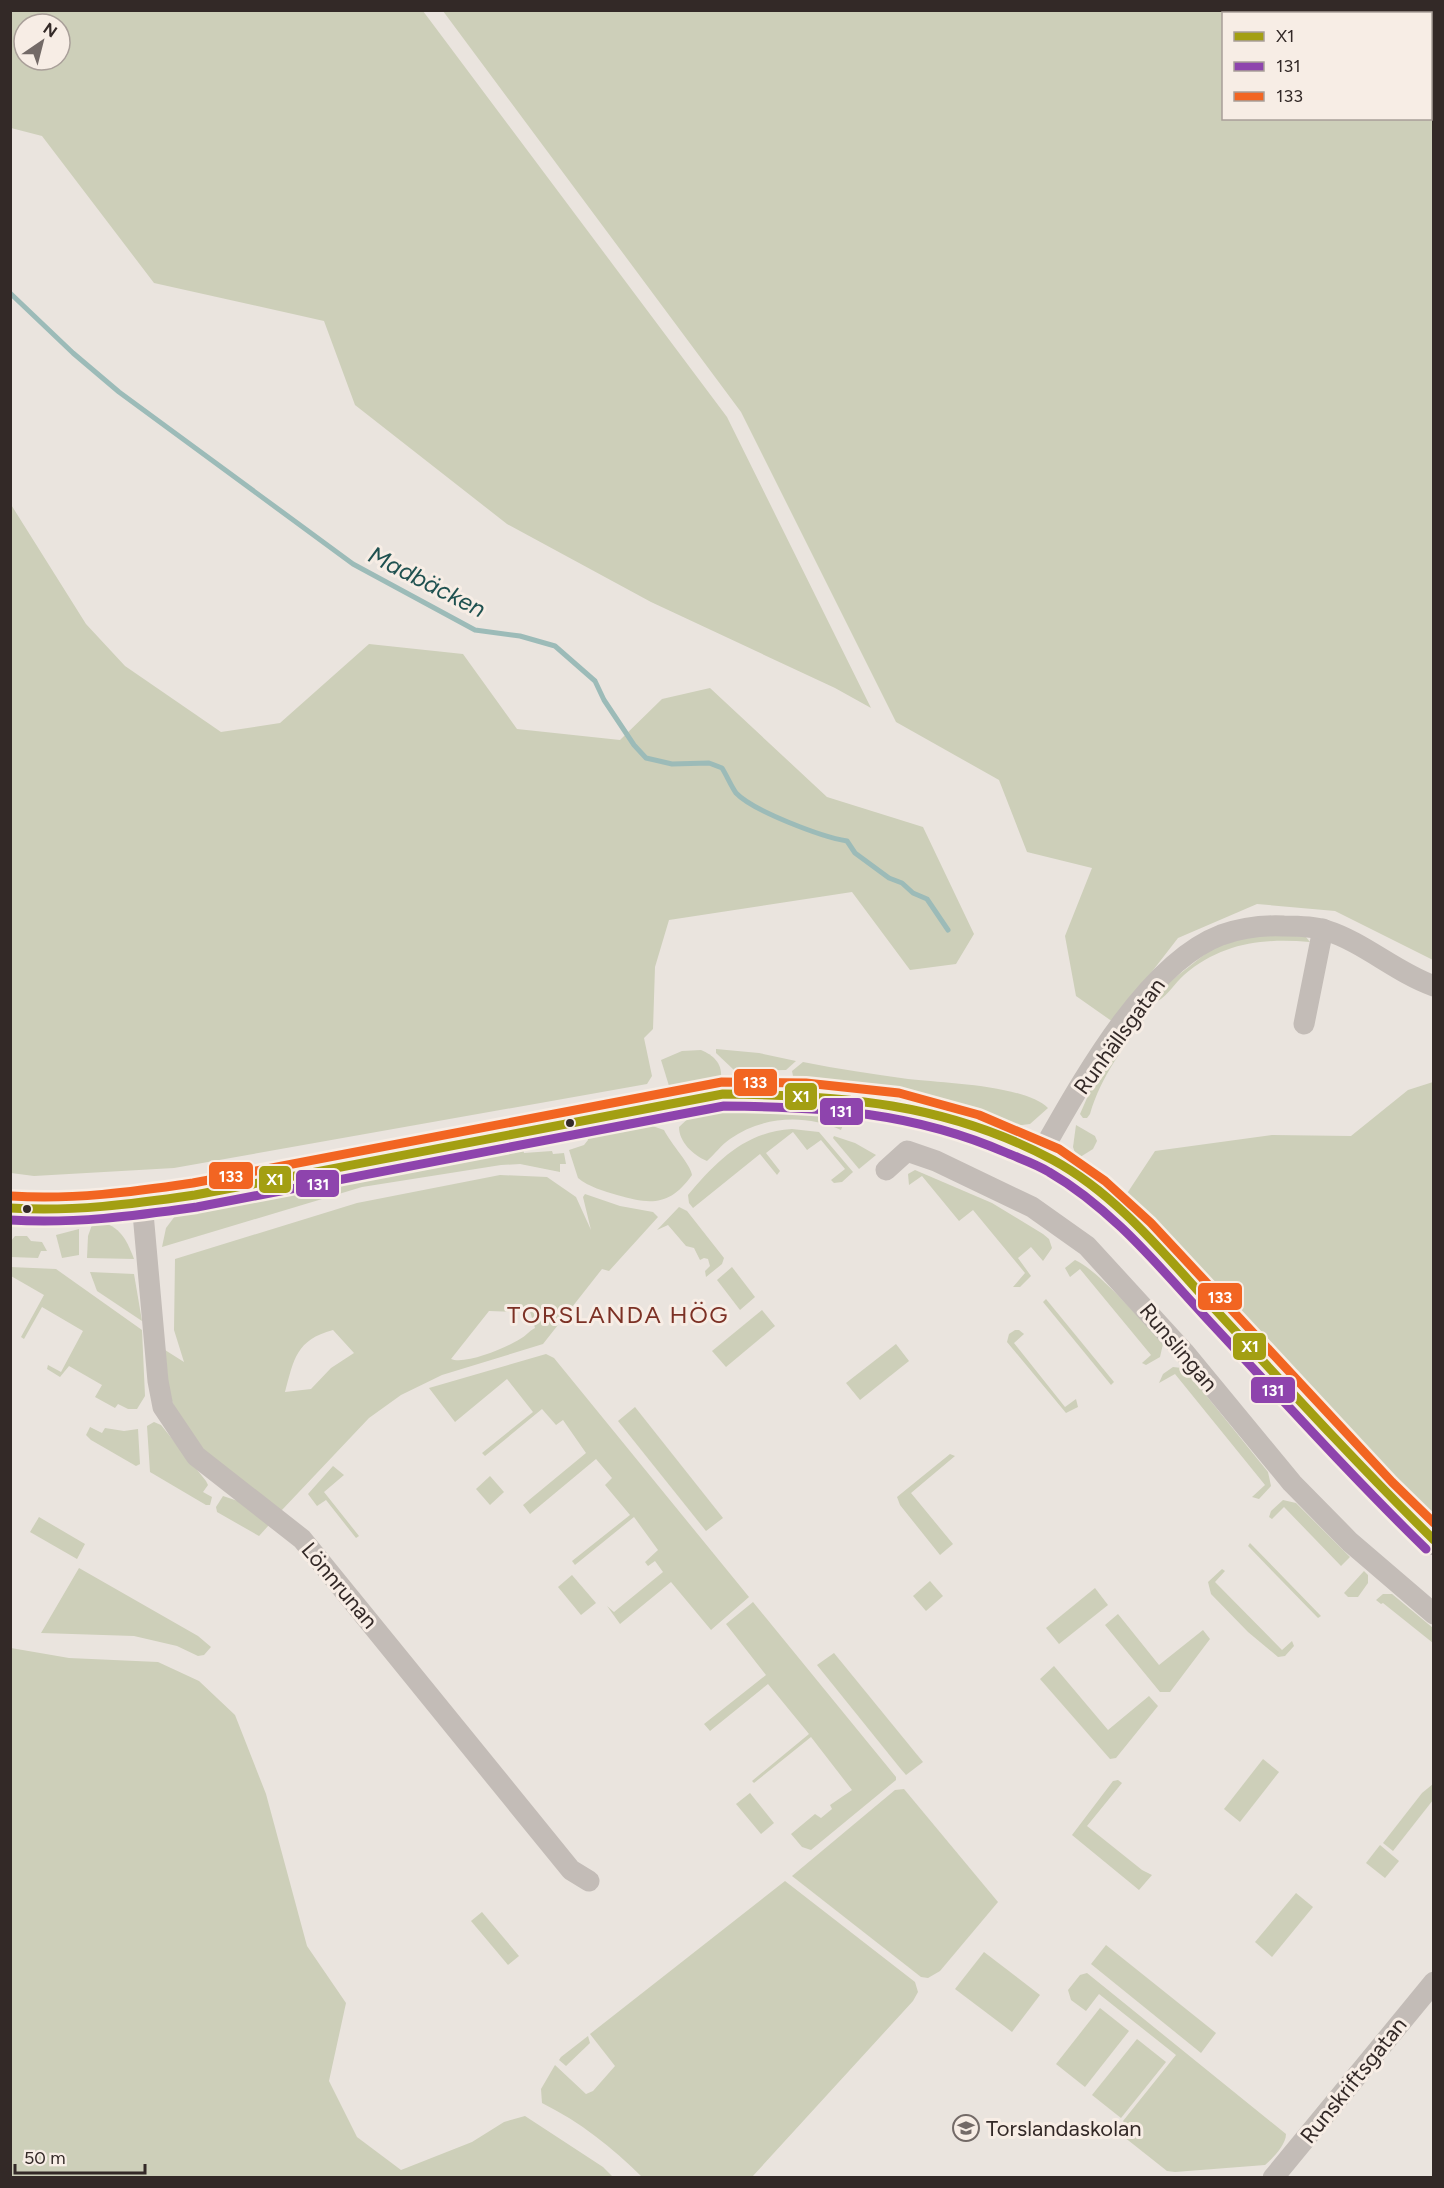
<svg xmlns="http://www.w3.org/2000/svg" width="1444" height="2188" viewBox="0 0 1444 2188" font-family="Figtree,sans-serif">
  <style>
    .green { fill: #cdcfb9; fill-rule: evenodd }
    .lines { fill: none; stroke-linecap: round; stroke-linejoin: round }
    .stream { stroke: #9cbbb8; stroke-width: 5 }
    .street { stroke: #c3bcb7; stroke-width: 21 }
    .secondary { stroke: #b4aca8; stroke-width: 30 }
    .bus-1-casing { stroke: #f7ede5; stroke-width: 14 }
    .bus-2-casing { stroke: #f7ede5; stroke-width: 14 }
    .bus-3-casing { stroke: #f7ede5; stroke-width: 14 }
    .bus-1 { stroke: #a39f12; stroke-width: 9 }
    .bus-2 { stroke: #8e44ad; stroke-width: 9 }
    .bus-3 { stroke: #f26522; stroke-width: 9 }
    .bus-dot { fill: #332927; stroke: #f7ede5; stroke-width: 2 }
    .labels { text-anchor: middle; stroke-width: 6; stroke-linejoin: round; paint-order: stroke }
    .street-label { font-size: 22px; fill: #332927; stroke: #f7ede5 }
    .poi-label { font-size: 22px; fill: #332927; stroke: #f7ede5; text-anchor: start }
    .water-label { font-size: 24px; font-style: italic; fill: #1f5150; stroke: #f7ede5 }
    .neighbourhood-label { font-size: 24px; letter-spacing: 1.5px; fill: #7c3125; stroke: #f7ede5 }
    .line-badge { stroke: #f7ede5; stroke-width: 2 }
    .badge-label { font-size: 16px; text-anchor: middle; font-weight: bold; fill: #fff }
  </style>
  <rect width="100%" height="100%" fill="#eae4de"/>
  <!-- green -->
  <g class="green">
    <path d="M10,11H423L727,417L871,708L835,688L651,602L507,524L355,405L324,321L154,283L42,136L11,128ZM24,24H60V60H24Z"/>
    <path d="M443,11H1433V960L1335,911L1257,904L1178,938L1113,1022L1076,996L1065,936L1092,868L1027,852L999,780L896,722L741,412ZM1224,14H1430V118H1224Z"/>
    <path d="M10,503L86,624L125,666L221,732L280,723L369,644L463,654L517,729L620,740L662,699L710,688L827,797L923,827L974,934L956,964L910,970L852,892L669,920L655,967L653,1029L644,1038L652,1076L647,1084L174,1168L34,1176L11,1173Z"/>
    <path d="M1260,933L1306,937L1310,942C1262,938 1222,943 1184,975C1175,983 1167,996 1158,1001V991L1214,947Z"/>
    <path d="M1145,1010L1150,1011C1126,1045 1102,1073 1090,1114L1087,1118H1083L1080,1114L1101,1066Z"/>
    <path d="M716,1049L759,1053L796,1061L786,1070L735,1071L716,1053Z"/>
    <path d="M701,1050C713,1055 722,1063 721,1077L670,1089L661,1060L682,1051Z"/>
    <path d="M803,1062C838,1069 873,1074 908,1079C942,1083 1025,1085 1048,1108L1030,1124L1015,1126L915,1094L793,1076L792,1071Z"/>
    <path d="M1433,1082V1515L1409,1496L1124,1198L1155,1151L1272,1135L1351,1136L1408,1090Z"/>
    <path d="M754,1106L848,1112L841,1130C806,1114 762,1116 730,1139C721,1145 715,1154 707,1161C693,1155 679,1142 679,1127L695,1112Z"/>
    <path d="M641,1122L664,1130C671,1144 691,1165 692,1175C670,1206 651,1205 617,1195C604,1191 589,1187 578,1178L569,1150L584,1145L588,1140L587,1135Z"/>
    <path d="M1076,1125L1095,1136L1097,1141L1093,1149L1077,1159L1073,1147Z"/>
    <path d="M792,1129L819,1132L853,1172L842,1182L834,1183L831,1180L845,1169L821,1140L807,1150L793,1132L766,1153L780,1171L777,1175L760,1154L693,1208L689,1203L688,1195C717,1161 745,1132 792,1129Z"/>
    <path d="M834,1136L855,1143L876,1155L859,1169L833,1138Z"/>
    <path d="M523,1148L524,1153L552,1151L553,1154L564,1153L566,1164H560V1172L520,1164L501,1165L362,1187L162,1247L166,1228L181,1208L466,1153Z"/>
    <path d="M915,1170L992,1203L1043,1234L1049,1239L1052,1248L1043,1261L1031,1247L1018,1258L1031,1276L1020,1287H1013L1025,1273L973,1210L959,1221L922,1176L909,1185L908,1174Z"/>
    <path d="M500,1175L547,1177L576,1197L591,1230L583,1197L585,1194L620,1206L653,1212L658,1217L609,1271L602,1269L543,1344L442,1375L401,1395L369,1418L281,1511L205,1455L176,1412L169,1392L165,1350L184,1362L174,1330L175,1259L357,1203ZM529,1308L535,1328C529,1331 526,1336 520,1339C506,1348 465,1365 451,1359L489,1311L515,1312ZM333,1330L354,1353L331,1368L311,1389L285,1392C294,1359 296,1340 333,1330Z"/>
    <path d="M679,1207L687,1211L724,1258L722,1264L706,1277L705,1271L710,1266L708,1259L704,1258L700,1260L694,1248L686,1246L668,1225L657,1230Z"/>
    <path d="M93,1222C118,1222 126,1238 134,1259L87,1258L88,1236Z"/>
    <path d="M79,1229V1255L62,1258L56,1235Z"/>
    <path d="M15,1236H27L31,1241L42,1242L47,1251H41L38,1258L11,1257V1241Z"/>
    <path d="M1075,1260C1098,1270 1145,1324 1163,1344L1160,1357L1146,1365L1142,1363L1151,1355L1080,1269L1070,1277L1065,1268Z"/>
    <path d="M10,1267L56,1269L142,1330L145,1396L137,1409H128L118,1404L115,1408L95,1397L102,1385L69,1366L60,1377L47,1369L48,1365L61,1372L83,1331L42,1307L24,1339L21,1337L44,1295L11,1276Z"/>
    <path d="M732,1267L755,1297L740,1310L717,1280Z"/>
    <path d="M90,1272L134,1274L142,1321L97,1291Z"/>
    <path d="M1046,1299L1114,1382L1111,1385L1043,1302Z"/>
    <path d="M762,1310L775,1326L726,1367L712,1351Z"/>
    <path d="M1015,1330H1019L1024,1334L1014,1343L1065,1407L1076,1399L1078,1407L1066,1413L1007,1342L1009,1334Z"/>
    <path d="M896,1344L909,1361L860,1400L846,1383Z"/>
    <path d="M546,1354L554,1358L749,1597L711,1630L671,1582L620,1624L607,1606L614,1612L663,1572L655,1561L648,1566L645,1562L658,1550L634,1517L575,1565L572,1561L630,1515L605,1485L612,1478L596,1459L530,1514L523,1505L586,1453L563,1420L556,1425L542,1409L485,1456L482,1453L533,1412L507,1379L455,1422L429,1388Z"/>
    <path d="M1173,1367L1182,1368L1188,1373L1268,1472L1271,1486L1259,1499L1252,1497L1265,1485L1175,1374L1159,1383L1163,1374Z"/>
    <path d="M635,1407L723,1518L706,1531L618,1421Z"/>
    <path d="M154,1422L161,1425L206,1481L208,1485L203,1492L212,1497L210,1505H206L150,1472L147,1426Z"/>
    <path d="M90,1427L102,1433L105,1428L124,1431L138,1429L140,1464L136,1466L91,1440L86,1435Z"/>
    <path d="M950,1454L955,1456L911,1493L953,1544L940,1555L900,1505L897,1497Z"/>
    <path d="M333,1466L344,1475L324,1492L359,1536L356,1538L326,1500L317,1506L308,1494Z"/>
    <path d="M490,1476L504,1492L490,1505L476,1489Z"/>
    <path d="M223,1496L244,1503L269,1525L259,1536L217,1512L216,1507Z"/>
    <path d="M1283,1500L1296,1503L1350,1557L1341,1566L1284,1507L1272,1519L1269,1517L1271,1511Z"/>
    <path d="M39,1517L85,1544L77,1559L30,1532Z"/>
    <path d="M1250,1543L1321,1616L1318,1618L1248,1546Z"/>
    <path d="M79,1568L198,1636L211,1647L204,1655L198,1656L177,1646L134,1636L41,1633Z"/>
    <path d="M1222,1569L1225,1571L1215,1582L1282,1650L1292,1641L1294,1646L1285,1656L1278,1657L1248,1632L1211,1594L1208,1582Z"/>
    <path d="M1364,1571L1368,1575V1583L1358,1597H1348L1344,1593Z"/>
    <path d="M572,1575L596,1603L581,1615L558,1587Z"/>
    <path d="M930,1581L943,1596L926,1611L913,1596Z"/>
    <path d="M1095,1588L1108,1605L1059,1644L1046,1628Z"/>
    <path d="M1383,1594H1392L1433,1628V1643L1383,1603L1381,1604L1376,1600Z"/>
    <path d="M753,1602L896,1777V1780L811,1850L802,1847L791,1834L815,1814L821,1818L832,1809L830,1805L852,1790L811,1737L754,1783L752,1781L809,1734L768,1684L710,1731L704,1724L766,1675L726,1624Z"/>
    <path d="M1118,1614L1159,1665L1203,1630L1210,1639L1170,1692H1160L1105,1625Z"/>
    <path d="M11,1648L69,1658L158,1662L199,1681L235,1715L266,1794L307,1946L346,2003L329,2081L357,2137L401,2170L472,2142L504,2122L525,2116L603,2167L613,2177H11Z"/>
    <path d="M834,1653L923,1762L906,1775L900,1768L817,1665Z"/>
    <path d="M1054,1666L1108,1730L1149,1696L1158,1706L1116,1758L1110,1759L1040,1679Z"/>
    <path d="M1263,1759L1279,1772L1240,1822L1224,1809Z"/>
    <path d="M1118,1780L1122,1783L1087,1826L1142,1870L1152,1875L1139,1890L1072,1835L1113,1781Z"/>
    <path d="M1433,1784V1800L1393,1851L1383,1843L1422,1793Z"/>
    <path d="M904,1789L998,1902L940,1971L928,1978L921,1977L792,1876L895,1790Z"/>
    <path d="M750,1793L774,1823L761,1834L736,1804Z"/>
    <path d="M1380,1845L1399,1861L1385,1878L1366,1863Z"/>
    <path d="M785,1881L915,1982L918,1992L913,2001L752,2177H642C612,2147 580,2122 542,2103L541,2089L555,2065L586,2094L593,2091L615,2066L590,2034Z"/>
    <path d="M1296,1893L1313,1907L1272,1957L1255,1942Z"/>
    <path d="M482,1912L519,1956L508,1965L471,1921Z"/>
    <path d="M1106,1945L1216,2033L1201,2053L1091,1964Z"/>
    <path d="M984,1952L1040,1995L1012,2032L955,1989Z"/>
    <path d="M1087,1973L1286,2134C1286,2145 1273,2158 1265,2165L1175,2172L1167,2171L1119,2133L1125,2124L1123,2121L1176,2055L1099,1994L1086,2011L1071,2000L1068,1990L1080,1975Z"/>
    <path d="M1100,2008L1129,2031L1085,2087L1056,2064Z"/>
    <path d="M588,2036L590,2043L566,2066L559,2060L561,2057Z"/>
    <path d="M1137,2039L1166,2062L1121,2118L1092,2095Z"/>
  </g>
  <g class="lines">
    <!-- stream -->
    <path class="stream" d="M10,293L73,353L119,392L353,564L475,630L520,636L555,646L595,681L604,700L634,745L646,758L672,764L709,763L722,768C727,776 731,786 736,793C753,811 822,837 847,841L855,853L889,878L902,883L913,893L927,899L948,930"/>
    <!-- street -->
    <g class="street">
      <path d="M1304,1024L1323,929"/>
      <path d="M1041,1153C1080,1085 1145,964 1221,935C1241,928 1263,925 1284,926C1297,926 1312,926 1325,930C1364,942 1395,972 1434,986"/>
      <path d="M886,1170L907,1151L936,1161L1032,1207L1087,1246L1184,1352L1292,1483L1350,1542L1434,1614"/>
      <path d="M142,1202L158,1381L163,1407L196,1456L302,1539L571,1870L589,1881"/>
      <path d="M1273,2178L1434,1982"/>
    </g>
    <!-- secondary -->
    <path class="secondary" d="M10,1208L55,1211L113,1207L195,1195L723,1094L805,1095L897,1105L975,1126L1053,1160L1098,1190L1143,1232L1383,1490L1434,1540"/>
    <defs>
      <path id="bus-1" d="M10,1208C73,1212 133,1204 195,1195L723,1094C840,1095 947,1103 1053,1160C1116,1194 1164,1254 1212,1306C1285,1385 1357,1464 1434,1540"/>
      <path id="bus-2" d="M10,1220C74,1224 134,1216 197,1207L724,1106C825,1107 913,1112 1007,1153C1021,1159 1036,1164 1049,1172C1113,1209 1160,1268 1210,1322C1281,1398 1351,1476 1426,1549"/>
      <path id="bus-3" d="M11,1196C73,1200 132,1192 193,1183L722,1082L806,1083L899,1093L979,1115L1059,1149L1105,1181L1151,1223L1392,1482L1434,1523"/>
    </defs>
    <!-- bus-1 casing -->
    <use href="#bus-1" class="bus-1-casing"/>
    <!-- bus-2 casing -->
    <use href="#bus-2" class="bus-2-casing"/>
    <!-- bus-3 casing -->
    <use href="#bus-3" class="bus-3-casing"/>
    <!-- bus-1 -->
    <use href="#bus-1" class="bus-1"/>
    <!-- bus-2 -->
    <use href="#bus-2" class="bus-2"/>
    <!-- bus-3 -->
    <use href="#bus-3" class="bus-3"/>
  </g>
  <!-- icons -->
  <defs>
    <symbol id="school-ring" viewBox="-11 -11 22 22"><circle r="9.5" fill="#f7ede5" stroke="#736a67" stroke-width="1.5"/><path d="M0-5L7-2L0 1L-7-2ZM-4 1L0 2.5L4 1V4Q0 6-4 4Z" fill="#736a67"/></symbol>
  </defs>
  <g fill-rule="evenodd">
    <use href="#school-ring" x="951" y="2113" width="30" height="30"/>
  </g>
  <!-- markers -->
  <g class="bus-dot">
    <circle cx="570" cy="1123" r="5"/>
    <circle cx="27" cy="1209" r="5"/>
  </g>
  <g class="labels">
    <!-- street labels -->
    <g class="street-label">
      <text transform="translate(1119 1036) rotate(-54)" y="8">Runhällsgatan</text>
      <text transform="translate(1179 1347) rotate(50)" y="8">Runslingan</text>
      <text transform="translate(340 1585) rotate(50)" y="8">Lönnrunan</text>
      <text transform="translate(1353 2080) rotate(-51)" y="8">Runskriftsgatan</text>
    </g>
    <!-- poi labels -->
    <g class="poi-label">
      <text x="986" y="2136">Torslandaskolan</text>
    </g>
    <!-- water labels -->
    <g class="water-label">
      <text transform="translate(427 582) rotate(27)" y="8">Madbäcken</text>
    </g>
    <!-- neighbourhood labels -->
    <g class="neighbourhood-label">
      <text x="618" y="1323">TORSLANDA HÖG</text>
    </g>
  </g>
  <g class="line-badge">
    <rect x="733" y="1068" width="45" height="29" rx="6" fill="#f26522"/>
    <rect x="784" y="1082" width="34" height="29" rx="6" fill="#a39f12"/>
    <rect x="819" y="1097" width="45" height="29" rx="6" fill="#8e44ad"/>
    <rect x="208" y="1161" width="46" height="29" rx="6" fill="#f26522"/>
    <rect x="258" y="1165" width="34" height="29" rx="6" fill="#a39f12"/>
    <rect x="295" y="1169" width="45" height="29" rx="6" fill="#8e44ad"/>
    <rect x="1197" y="1282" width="46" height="29" rx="6" fill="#f26522"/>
    <rect x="1232" y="1332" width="35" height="29" rx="6" fill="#a39f12"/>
    <rect x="1250" y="1376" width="46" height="28" rx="6" fill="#8e44ad"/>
  </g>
  <g class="badge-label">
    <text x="755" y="1088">133</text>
    <text x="801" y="1102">X1</text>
    <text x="841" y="1117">131</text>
    <text x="231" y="1182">133</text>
    <text x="275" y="1185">X1</text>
    <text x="318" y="1190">131</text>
    <text x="1220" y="1303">133</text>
    <text x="1250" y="1352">X1</text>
    <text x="1273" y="1396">131</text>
  </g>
  <!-- border -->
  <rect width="1444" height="2188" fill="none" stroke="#332927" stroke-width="24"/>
  <!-- legend -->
  <rect x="1222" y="12" width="210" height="108" fill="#f7ede5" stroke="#a99f99" stroke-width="1.5"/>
  <rect x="1234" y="32" width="30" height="9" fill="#a39f12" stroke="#a99f99" stroke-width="1.5"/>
  <text x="1276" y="42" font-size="18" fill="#332927">X1</text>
  <rect x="1234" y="62" width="30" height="9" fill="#8e44ad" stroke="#a99f99" stroke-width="1.5"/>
  <text x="1276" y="72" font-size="18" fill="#332927">131</text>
  <rect x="1234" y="92" width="30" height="9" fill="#f26522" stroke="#a99f99" stroke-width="1.5"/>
  <text x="1276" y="102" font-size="18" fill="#332927">133</text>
  <!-- north arrow -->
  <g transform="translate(42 42) rotate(35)"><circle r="28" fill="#f7ede5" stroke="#a99f99" stroke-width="1.5"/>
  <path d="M0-4.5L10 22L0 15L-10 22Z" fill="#736a67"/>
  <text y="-9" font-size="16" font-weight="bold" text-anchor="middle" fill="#332927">N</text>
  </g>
  <!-- scale -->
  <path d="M15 2164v9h130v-9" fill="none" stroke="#332927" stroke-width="3"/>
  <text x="24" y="2164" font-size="18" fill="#332927" stroke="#f7ede5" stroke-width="4.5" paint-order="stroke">50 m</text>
</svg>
